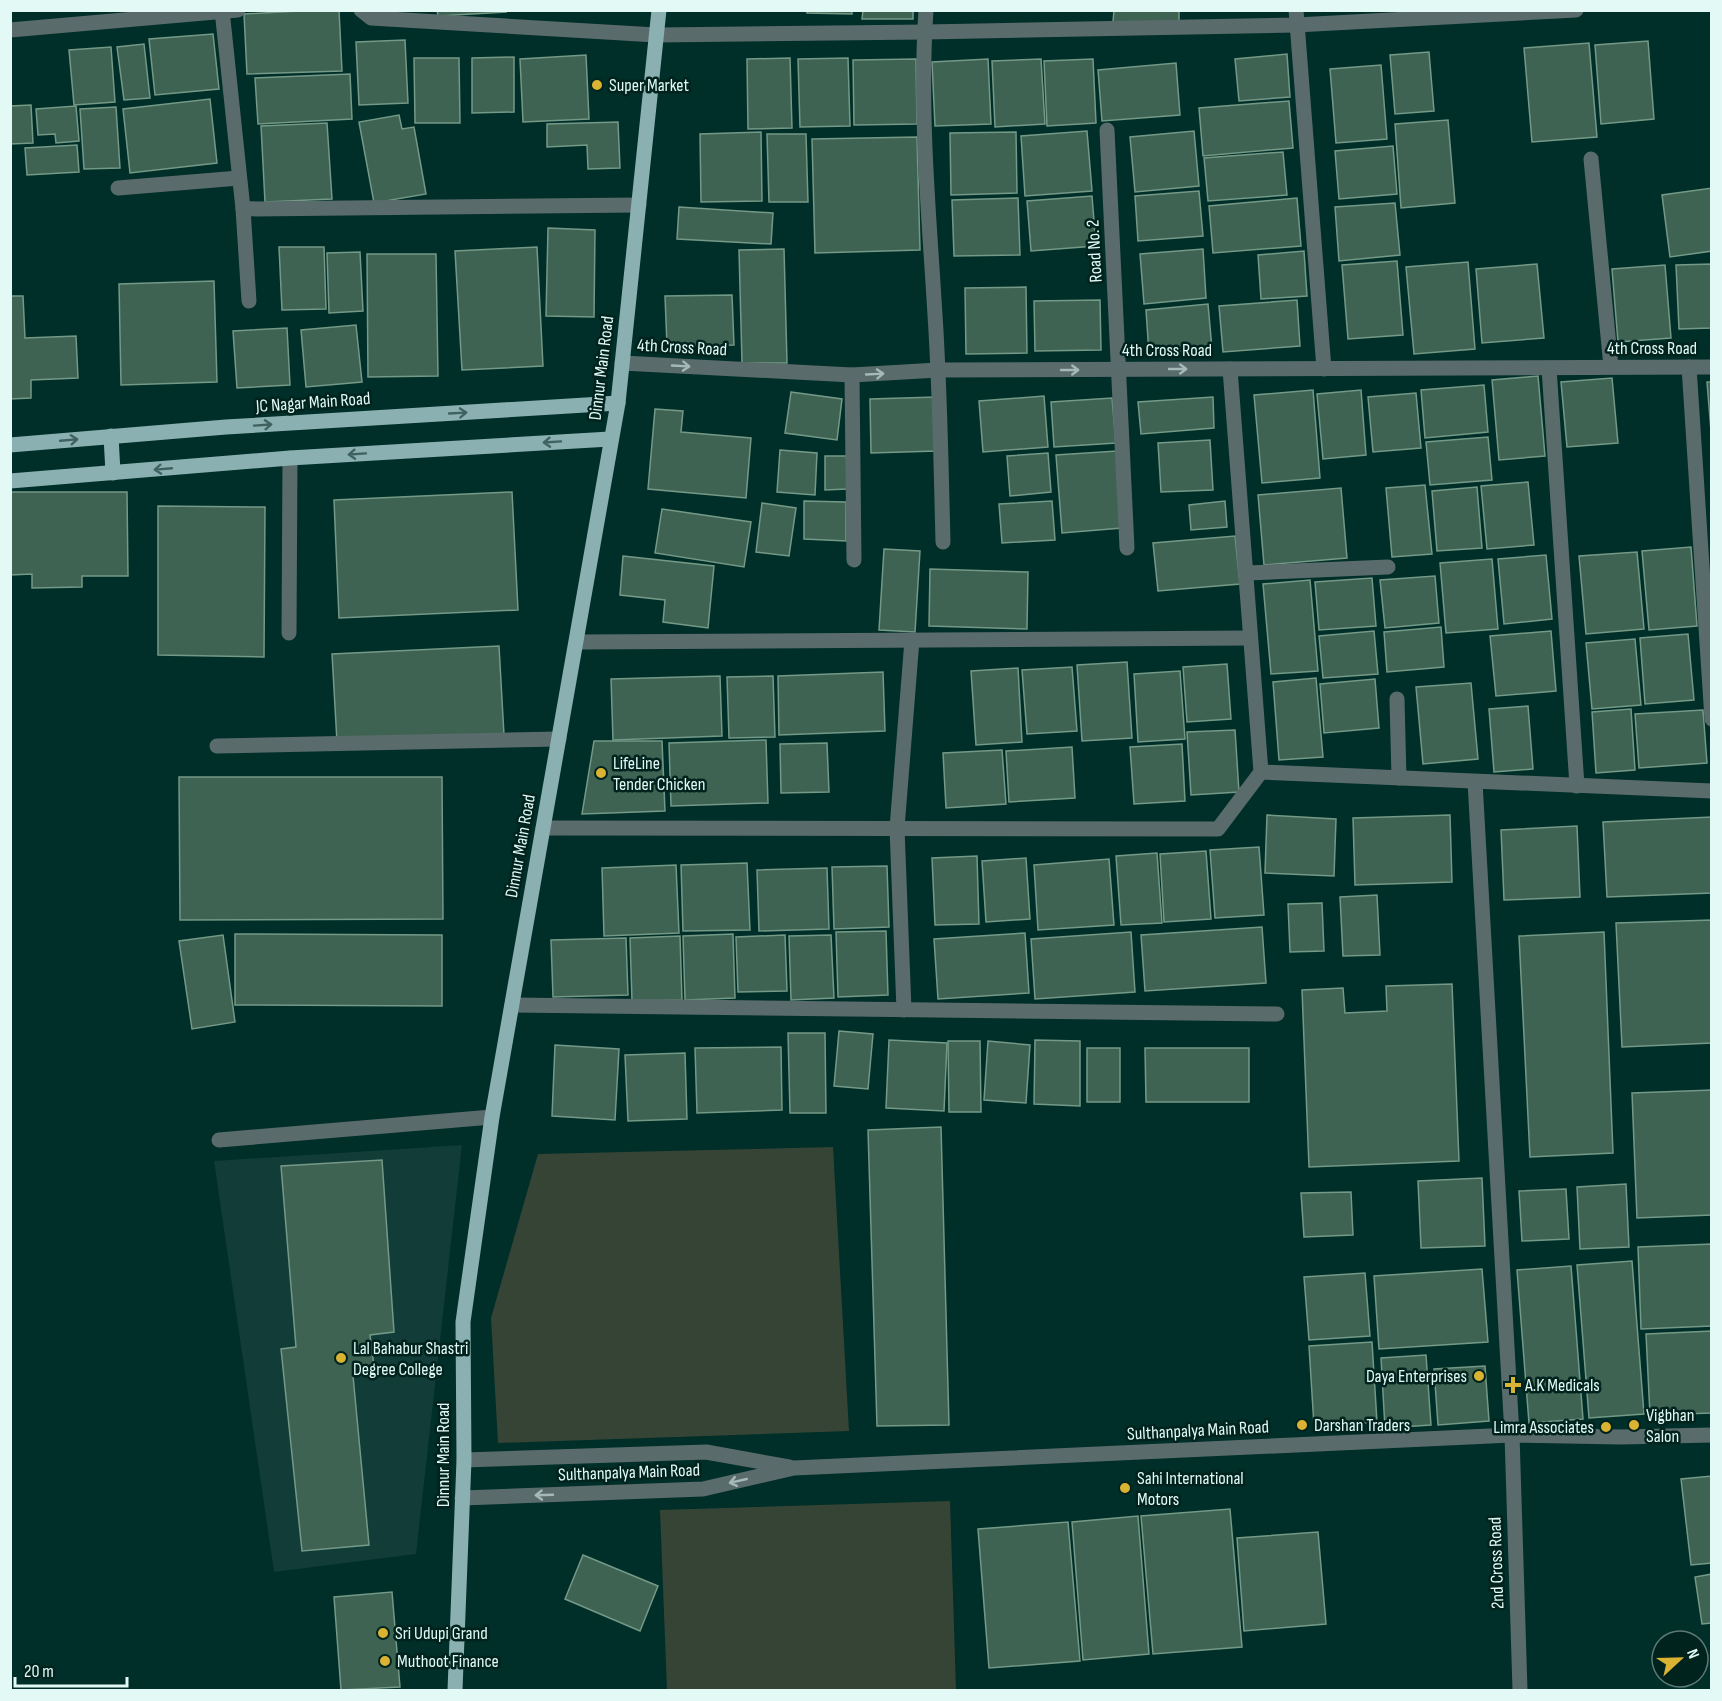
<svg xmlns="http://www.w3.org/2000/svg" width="1722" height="1701" viewBox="0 0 1722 1701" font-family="'Sofia Sans Condensed',sans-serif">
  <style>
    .built { fill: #113c37 }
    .green { fill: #364436 }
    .building { fill: #3f6353; stroke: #749987; stroke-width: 1.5 }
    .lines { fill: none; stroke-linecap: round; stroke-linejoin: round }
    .minor { stroke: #5a6b6c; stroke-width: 15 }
    .major { stroke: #8bb0b2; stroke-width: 15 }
    .oneway { stroke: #a5b9b7 }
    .oneway2 { stroke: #3f6261 }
    .poi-dot { fill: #dab333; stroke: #01231e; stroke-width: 2 }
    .labels { text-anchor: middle; stroke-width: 5; stroke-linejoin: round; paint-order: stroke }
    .poi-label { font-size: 18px; fill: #e2f9f5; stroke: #01231e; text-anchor: start }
    .street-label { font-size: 18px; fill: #e2f9f5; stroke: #01231e }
  </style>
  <rect width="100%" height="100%" fill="#002e28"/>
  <!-- built -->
  <path class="built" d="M462,1145L416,1554L274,1572L214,1161Z"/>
  <!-- green -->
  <g class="green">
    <path d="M833,1147L849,1431L498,1443L491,1318L538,1154Z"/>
    <path d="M950,1501L956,1690H667L660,1510Z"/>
  </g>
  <!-- building -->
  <g class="building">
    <path d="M317,10H339L342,71L247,74L244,14Z"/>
    <path d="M437,10H505L506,12L438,16Z"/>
    <path d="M807,10H852V14L807,13Z"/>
    <path d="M863,10H913V19H862Z"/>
    <path d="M1114,10H1179V22H1113Z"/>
    <path d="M213,34L219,89L155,95L149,39Z"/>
    <path d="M405,40L408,103L359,105L356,42Z"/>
    <path d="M1648,41L1654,119L1601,124L1595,45Z"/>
    <path d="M1589,43L1597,137L1532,142L1524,48Z"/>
    <path d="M144,44L150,98L124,100L117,47Z"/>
    <path d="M111,47L115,102L74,105L69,50Z"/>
    <path d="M1429,52L1434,111L1395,114L1390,55Z"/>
    <path d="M1287,54L1290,97L1239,101L1235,59Z"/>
    <path d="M586,55L589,119L523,122L520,59Z"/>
    <path d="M514,57V112L472,113V58Z"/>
    <path d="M414,58H459L460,123H415Z"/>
    <path d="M790,58L792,128L748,129L747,59Z"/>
    <path d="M848,58L850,126L800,127L798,59Z"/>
    <path d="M916,59L917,124L854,125L853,60Z"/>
    <path d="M988,59L991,124L935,126L932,62Z"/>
    <path d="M1041,59L1045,124L995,127L992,61Z"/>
    <path d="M1093,59L1096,123L1047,126L1044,61Z"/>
    <path d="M1176,63L1180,115L1102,121L1098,70Z"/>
    <path d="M1381,65L1387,139L1336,143L1330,69Z"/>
    <path d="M350,74L352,119L258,124L255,78Z"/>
    <path d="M210,99L217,163L130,173L123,109Z"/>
    <path d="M1289,101L1293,148L1203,156L1199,108Z"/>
    <path d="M31,105L33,143L10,144V106Z"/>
    <path d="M76,106L79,141L56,143L55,134L38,135L36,109Z"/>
    <path d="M116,107L120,168L84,169L80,109Z"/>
    <path d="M399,115L402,129L414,127L426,194L374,203L359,122Z"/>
    <path d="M1448,120L1455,203L1401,208L1395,124Z"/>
    <path d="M618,122L620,168L588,169L587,145L547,147V124Z"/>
    <path d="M327,123L332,199L265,202L261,126Z"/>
    <path d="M1087,131L1092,191L1025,196L1021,136Z"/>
    <path d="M1194,131L1199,186L1135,192L1130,137Z"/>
    <path d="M761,132L762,201L701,202L700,134Z"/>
    <path d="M1016,132L1017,193L951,195L950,133Z"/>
    <path d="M767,134H806L808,202H769Z"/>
    <path d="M917,137L920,250L815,253L812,139Z"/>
    <path d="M77,145L79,172L27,175L25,148Z"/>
    <path d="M1393,146L1397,194L1339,199L1335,151Z"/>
    <path d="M1283,152L1287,195L1208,201L1204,158Z"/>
    <path d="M1712,188V251L1670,257L1662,195Z"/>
    <path d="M1199,191L1203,236L1138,241L1135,196Z"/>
    <path d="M1092,196L1096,246L1031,251L1027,201Z"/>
    <path d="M1018,198L1020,255L954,256L952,200Z"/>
    <path d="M1297,198L1301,246L1213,253L1209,206Z"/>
    <path d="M1395,203L1400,255L1339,261L1335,207Z"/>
    <path d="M679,207L773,213L771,244L677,239Z"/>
    <path d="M548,228L595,230L594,317L546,316Z"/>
    <path d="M279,247H324L326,309L282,310Z"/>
    <path d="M537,247L543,366L462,370L455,251Z"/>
    <path d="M784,249L787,363H742L739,250Z"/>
    <path d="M1203,249L1206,298L1144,304L1140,254Z"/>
    <path d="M1304,251L1307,296L1261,299L1258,255Z"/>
    <path d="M360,252L363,311L329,313L327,253Z"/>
    <path d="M367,254H436L438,376L368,377Z"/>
    <path d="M1397,261L1403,335L1348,339L1342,265Z"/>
    <path d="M1468,262L1475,349L1414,354L1406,267Z"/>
    <path d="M1537,264L1544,338L1482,343L1476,269Z"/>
    <path d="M1712,264V328L1679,329L1676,265Z"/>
    <path d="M1665,265L1671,338L1618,342L1612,269Z"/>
    <path d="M214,281L217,382L121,385L119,284Z"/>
    <path d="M1026,287L1027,353L966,354L965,288Z"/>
    <path d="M732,295L734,345L667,346L665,296Z"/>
    <path d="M10,296H23L25,338L76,336L78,378L31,380V398L10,399Z"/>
    <path d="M1100,300L1101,350L1035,351L1034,301Z"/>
    <path d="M1297,300L1300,346L1223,352L1219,306Z"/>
    <path d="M1208,304L1212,349L1149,354L1146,310Z"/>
    <path d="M356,325L362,382L306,387L301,330Z"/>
    <path d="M287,328L290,385L237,388L233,331Z"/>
    <path d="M1538,376L1545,456L1499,460L1492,380Z"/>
    <path d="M1612,378L1618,443L1567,447L1561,382Z"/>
    <path d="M1707,382H1712V443Z"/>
    <path d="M1484,385L1488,432L1425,438L1421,390Z"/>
    <path d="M1313,390L1320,478L1262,483L1254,395Z"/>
    <path d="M1361,390L1366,455L1323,459L1317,394Z"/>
    <path d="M791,392L842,399L837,440L785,433Z"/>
    <path d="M1416,393L1421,448L1373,452L1368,397Z"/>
    <path d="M1044,396L1048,447L983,452L979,401Z"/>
    <path d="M936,397L937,451L871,453L870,399Z"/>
    <path d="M1213,397L1214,428L1141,434L1138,402Z"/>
    <path d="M1112,398L1116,443L1054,447L1051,402Z"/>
    <path d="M655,409L683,411L681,432L751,438L746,498L648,489Z"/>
    <path d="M1488,437L1492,480L1430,485L1426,442Z"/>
    <path d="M1210,440L1213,490L1161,492L1158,443Z"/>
    <path d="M780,450L817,453L815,495L777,492Z"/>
    <path d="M1117,451L1122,528L1062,533L1056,455Z"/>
    <path d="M1048,453L1051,492L1010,496L1007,456Z"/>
    <path d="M825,456H847V489L825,490Z"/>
    <path d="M1528,482L1534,545L1487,549L1481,486Z"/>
    <path d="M1425,485L1432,554L1392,557L1386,488Z"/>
    <path d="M1477,487L1482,548L1437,551L1432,491Z"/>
    <path d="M1341,488L1347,558L1264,565L1258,495Z"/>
    <path d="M10,492H127L128,576H82V587L32,588V574L10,575Z"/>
    <path d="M512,492L518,610L339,618L334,500Z"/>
    <path d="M804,501L846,502V541L804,539Z"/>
    <path d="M1052,501L1055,540L1002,543L999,504Z"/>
    <path d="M1225,501L1227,527L1191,530L1189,505Z"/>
    <path d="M762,503L796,508L789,556L756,552Z"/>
    <path d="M158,506L265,507L264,657L158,655Z"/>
    <path d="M662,509L751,522L744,567L655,553Z"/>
    <path d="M1235,536L1240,584L1158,591L1153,543Z"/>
    <path d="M1691,547L1697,626L1649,630L1642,551Z"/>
    <path d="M884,549L920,551L915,632L879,630Z"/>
    <path d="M1637,552L1644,629L1586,634L1579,556Z"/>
    <path d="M1546,555L1552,619L1504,624L1498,559Z"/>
    <path d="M623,556L714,566L708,628L663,622L665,600L620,595Z"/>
    <path d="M1492,559L1498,629L1446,633L1440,563Z"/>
    <path d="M930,569L1028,572L1027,629L929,626Z"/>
    <path d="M1435,576L1439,623L1385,628L1380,580Z"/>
    <path d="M1372,578L1376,626L1319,630L1315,582Z"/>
    <path d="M1310,580L1318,671L1271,674L1263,584Z"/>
    <path d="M1441,627L1444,667L1387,672L1384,632Z"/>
    <path d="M1374,631L1378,674L1323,678L1319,636Z"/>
    <path d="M1551,631L1556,691L1496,696L1490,636Z"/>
    <path d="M1688,634L1694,700L1645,704L1640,638Z"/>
    <path d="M1635,639L1641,705L1592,709L1586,643Z"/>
    <path d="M499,646L504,735L337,742L332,654Z"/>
    <path d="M1127,662L1132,738L1082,741L1077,665Z"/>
    <path d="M1227,664L1231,719L1187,722L1183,667Z"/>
    <path d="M1072,667L1077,731L1027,734L1022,670Z"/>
    <path d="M1018,668L1022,742L976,745L971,671Z"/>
    <path d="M1180,671L1185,739L1138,742L1134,674Z"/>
    <path d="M883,672L885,731L779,735L778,676Z"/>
    <path d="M720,676L722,736L613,740L611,679Z"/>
    <path d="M773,676L775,737L729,738L727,677Z"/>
    <path d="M1316,678L1323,757L1279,760L1273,682Z"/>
    <path d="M1375,679L1379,728L1324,733L1320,684Z"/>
    <path d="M1471,683L1478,759L1423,764L1416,687Z"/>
    <path d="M1528,706L1533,769L1494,772L1489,709Z"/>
    <path d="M1631,709L1635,770L1596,773L1592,712Z"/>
    <path d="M1703,710L1707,763L1639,768L1635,714Z"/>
    <path d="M1235,730L1239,792L1191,795L1187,732Z"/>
    <path d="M766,740L768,803L671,806L669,743Z"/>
    <path d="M594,741H662L665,811L582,814Z"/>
    <path d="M827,743L829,792L781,793L780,744Z"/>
    <path d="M1182,744L1185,801L1134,804L1130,747Z"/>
    <path d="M1072,747L1075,798L1009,802L1006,751Z"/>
    <path d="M1002,750L1006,804L946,808L943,753Z"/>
    <path d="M179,777H442L443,919L180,920Z"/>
    <path d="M1267,815L1336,819L1334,876L1265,873Z"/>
    <path d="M1450,815L1452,882L1355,885L1353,818Z"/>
    <path d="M1712,817V893L1607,897L1603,822Z"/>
    <path d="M1577,826L1580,897L1504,900L1501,830Z"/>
    <path d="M1259,847L1264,915L1215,918L1210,850Z"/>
    <path d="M1206,851L1211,919L1164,922L1160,854Z"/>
    <path d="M1157,853L1162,923L1121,925L1116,856Z"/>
    <path d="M977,856L979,924L935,925L932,858Z"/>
    <path d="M1026,858L1030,919L986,922L982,861Z"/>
    <path d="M1109,859L1114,925L1038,930L1034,865Z"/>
    <path d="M747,863L750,930L683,931L681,865Z"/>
    <path d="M676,865L679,933L604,936L602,868Z"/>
    <path d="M887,866L889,927L834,929L832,867Z"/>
    <path d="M827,868L829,929L759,931L757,870Z"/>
    <path d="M1377,895L1380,955L1343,956L1340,897Z"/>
    <path d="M1322,903L1324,951L1290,952L1288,904Z"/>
    <path d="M1712,920V1043L1622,1047L1616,923Z"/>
    <path d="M1262,927L1266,983L1145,991L1141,935Z"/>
    <path d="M886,931L888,995L838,997L836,932Z"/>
    <path d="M1131,932L1135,992L1035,999L1031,939Z"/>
    <path d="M1604,932L1613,1153L1530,1157L1519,936Z"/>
    <path d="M1025,933L1029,993L938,999L934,939Z"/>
    <path d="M235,934L442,935V1006L235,1005Z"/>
    <path d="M733,934L735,998L685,1000L683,936Z"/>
    <path d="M223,935L235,1022L192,1029L179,941Z"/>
    <path d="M785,935L787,991L738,992L736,937Z"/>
    <path d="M831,935L834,998L791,1000L789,936Z"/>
    <path d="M680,936L682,1000L632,1001L630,938Z"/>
    <path d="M626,938L628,995L553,997L551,940Z"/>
    <path d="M1452,984L1459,1161L1309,1167L1302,990L1343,988L1345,1013L1387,1011L1386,986Z"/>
    <path d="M839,1031L873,1034L868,1089L834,1086Z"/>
    <path d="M788,1033H825L826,1113H790Z"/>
    <path d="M889,1040L947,1043L944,1111L886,1108Z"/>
    <path d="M1035,1040L1080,1041V1106L1034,1104Z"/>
    <path d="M948,1041H980L981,1112H949Z"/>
    <path d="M988,1041L1030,1045L1026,1103L984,1100Z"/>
    <path d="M555,1045L619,1049L615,1120L552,1116Z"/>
    <path d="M781,1047L782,1110L697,1113L695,1048Z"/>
    <rect x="1087" y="1048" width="33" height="54"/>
    <path d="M1145,1048H1249V1102H1146Z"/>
    <path d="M685,1053L687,1119L628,1121L625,1055Z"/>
    <path d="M1712,1090V1215L1637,1218L1632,1093Z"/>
    <path d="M941,1127L949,1425L877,1426L868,1130Z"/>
    <path d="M382,1160L394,1332L370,1335L375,1374L353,1376L369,1545L302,1551L281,1349L296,1347L281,1166Z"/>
    <path d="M1482,1178L1485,1246L1421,1248L1418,1181Z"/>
    <path d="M1626,1184L1629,1247L1580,1249L1577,1187Z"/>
    <path d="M1566,1189L1569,1239L1522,1241L1519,1191Z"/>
    <path d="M1351,1192L1353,1235L1304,1237L1301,1193Z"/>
    <path d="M1712,1244V1326L1641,1329L1638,1247Z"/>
    <path d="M1632,1261L1644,1414L1589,1418L1577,1265Z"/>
    <path d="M1571,1266L1583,1419L1529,1423L1517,1270Z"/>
    <path d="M1482,1269L1488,1342L1379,1349L1374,1276Z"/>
    <path d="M1365,1273L1370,1336L1309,1340L1304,1277Z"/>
    <path d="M1712,1331V1413L1650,1415L1646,1334Z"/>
    <path d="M1372,1342L1377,1422L1314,1426L1309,1346Z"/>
    <path d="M1426,1355L1431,1425L1385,1428L1381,1358Z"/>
    <path d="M1485,1366L1489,1421L1438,1425L1434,1369Z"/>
    <path d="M1712,1476V1563L1691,1565L1681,1479Z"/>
    <path d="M1230,1509L1242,1647L1153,1654L1141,1516Z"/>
    <path d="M1138,1516L1149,1654L1083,1660L1072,1522Z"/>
    <path d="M1068,1522L1080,1661L989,1668L978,1529Z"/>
    <path d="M1318,1532L1326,1624L1244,1631L1237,1538Z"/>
    <path d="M583,1555L658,1586L640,1631L565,1599Z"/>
    <path d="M1712,1574V1623L1702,1624L1695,1577Z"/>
    <path d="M392,1592L400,1687L341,1690L334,1597Z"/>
  </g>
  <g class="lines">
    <!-- minor -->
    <g class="minor">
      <path d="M222,10L243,209L249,301"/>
      <path d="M361,10L371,18L656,35L925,32L1296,25L1576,10"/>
      <path d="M926,10C919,112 929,214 935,315C940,390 941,466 943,542"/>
      <path d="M1296,10L1324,369"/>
      <path d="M10,30L238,10"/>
      <path d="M1107,130L1127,548"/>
      <path d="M1591,159L1611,367"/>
      <path d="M118,188L239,178"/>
      <path d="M243,209L639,205"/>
      <path d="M622,363L852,375L938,370L1712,367"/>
      <path d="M1689,367L1712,719"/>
      <path d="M1549,368L1577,786"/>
      <path d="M852,375L854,560"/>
      <path d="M1247,573L1388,567"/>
      <path d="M289,633L290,458"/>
      <path d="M577,642L1250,638"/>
      <path d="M1397,699L1399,778"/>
      <path d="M217,746L559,739"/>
      <path d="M1261,772L1712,791"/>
      <path d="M1475,782L1512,1435L1520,1690"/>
      <path d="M543,828L1218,829L1261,772L1230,369"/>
      <path d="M512,1005L1277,1014"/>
      <path d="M904,1010L897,828L912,640"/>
      <path d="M219,1140L492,1117"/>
      <path d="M464,1460L706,1452L789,1467"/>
      <path d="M462,1498L703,1489L794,1468L1512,1435L1621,1437L1712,1435"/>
    </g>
    <!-- major -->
    <g class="major">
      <path d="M111,436L113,473"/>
      <path d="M10,445L226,427L618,403"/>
      <path d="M10,481L290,458L610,439"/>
      <path d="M455,1690L464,1460L463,1322L492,1117L618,403L659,10"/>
    </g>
  </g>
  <!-- one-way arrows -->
  <defs><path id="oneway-shaft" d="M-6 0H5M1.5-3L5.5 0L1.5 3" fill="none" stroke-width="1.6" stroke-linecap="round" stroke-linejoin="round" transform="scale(1.5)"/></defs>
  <g class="oneway">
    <use href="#oneway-shaft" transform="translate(681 366) rotate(3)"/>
    <use href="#oneway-shaft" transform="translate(1178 369)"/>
    <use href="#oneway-shaft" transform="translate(1070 370)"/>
    <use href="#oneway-shaft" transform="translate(875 374) rotate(-3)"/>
    <use href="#oneway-shaft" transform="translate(738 1481) rotate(167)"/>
    <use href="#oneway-shaft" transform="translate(544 1495) rotate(178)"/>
  </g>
  <g class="oneway2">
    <use href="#oneway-shaft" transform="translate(458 413) rotate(-3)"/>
    <use href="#oneway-shaft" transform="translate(263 425) rotate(-4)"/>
    <use href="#oneway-shaft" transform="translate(69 440) rotate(-5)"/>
    <use href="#oneway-shaft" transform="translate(552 442) rotate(176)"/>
    <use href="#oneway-shaft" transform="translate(357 454) rotate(176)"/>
    <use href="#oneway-shaft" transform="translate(163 469) rotate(175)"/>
  </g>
  <!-- markers -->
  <g class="poi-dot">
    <circle cx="597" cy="85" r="6"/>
    <circle cx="601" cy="773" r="6"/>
    <circle cx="341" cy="1358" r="6"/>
    <circle cx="1479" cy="1376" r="6"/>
    <path d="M1510 1376h6v6h6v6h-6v6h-6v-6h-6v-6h6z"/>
    <circle cx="1302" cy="1425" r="6"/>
    <circle cx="1634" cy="1425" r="6"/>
    <circle cx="1606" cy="1427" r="6"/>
    <circle cx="1125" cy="1488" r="6"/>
    <circle cx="383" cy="1633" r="6"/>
    <circle cx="385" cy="1661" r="6"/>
  </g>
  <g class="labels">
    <!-- poi labels -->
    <g class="poi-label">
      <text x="609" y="91">Super Market</text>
      <text x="613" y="769">LifeLine<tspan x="613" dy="21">Tender Chicken</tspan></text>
      <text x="353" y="1354">Lal Bahabur Shastri<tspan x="353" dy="21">Degree College</tspan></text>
      <text x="1467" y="1382" text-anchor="end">Daya Enterprises</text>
      <text x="1525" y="1391">A.K Medicals</text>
      <text x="1646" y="1421">Vigbhan<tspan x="1646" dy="21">Salon</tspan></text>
      <text x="1314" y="1431">Darshan Traders</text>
      <text x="1594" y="1433" text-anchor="end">Limra Associates</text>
      <text x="1137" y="1484">Sahi International<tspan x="1137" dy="21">Motors</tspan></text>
      <text x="395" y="1639">Sri Udupi Grand</text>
      <text x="397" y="1667">Muthoot Finance</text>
    </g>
    <!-- street labels -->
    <g class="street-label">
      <text transform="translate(1094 251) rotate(-93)" y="6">Road No. 2</text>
      <text transform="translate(682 347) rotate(3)" y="6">4th Cross Road</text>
      <text x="1652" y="354">4th Cross Road</text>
      <text x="1167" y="356">4th Cross Road</text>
      <text transform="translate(601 368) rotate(-83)" y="6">Dinnur Main Road</text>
      <text transform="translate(313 402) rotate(-4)" y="6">JC Nagar Main Road</text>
      <text transform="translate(520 846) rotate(-80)" y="6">Dinnur Main Road</text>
      <text transform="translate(1198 1430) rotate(-3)" y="6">Sulthanpalya Main Road</text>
      <text transform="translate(443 1455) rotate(-90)" y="6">Dinnur Main Road</text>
      <text transform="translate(629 1472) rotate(-2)" y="6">Sulthanpalya Main Road</text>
      <text transform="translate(1496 1563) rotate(-92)" y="6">2nd Cross Road</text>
    </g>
  </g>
  <!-- border -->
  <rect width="1722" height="1701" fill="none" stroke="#e2f9f5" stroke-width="24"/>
  <!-- north arrow -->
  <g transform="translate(1680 1659) rotate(68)"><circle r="28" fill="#01231e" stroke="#5b7974" stroke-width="1.5"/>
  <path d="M0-4.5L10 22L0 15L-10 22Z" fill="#dab333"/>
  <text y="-9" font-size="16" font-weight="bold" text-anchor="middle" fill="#e2f9f5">N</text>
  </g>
  <!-- scale -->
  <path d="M15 1677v9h112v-9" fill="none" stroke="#e2f9f5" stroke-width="3"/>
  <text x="24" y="1677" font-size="18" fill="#e2f9f5" stroke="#01231e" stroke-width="4.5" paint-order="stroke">20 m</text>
</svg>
